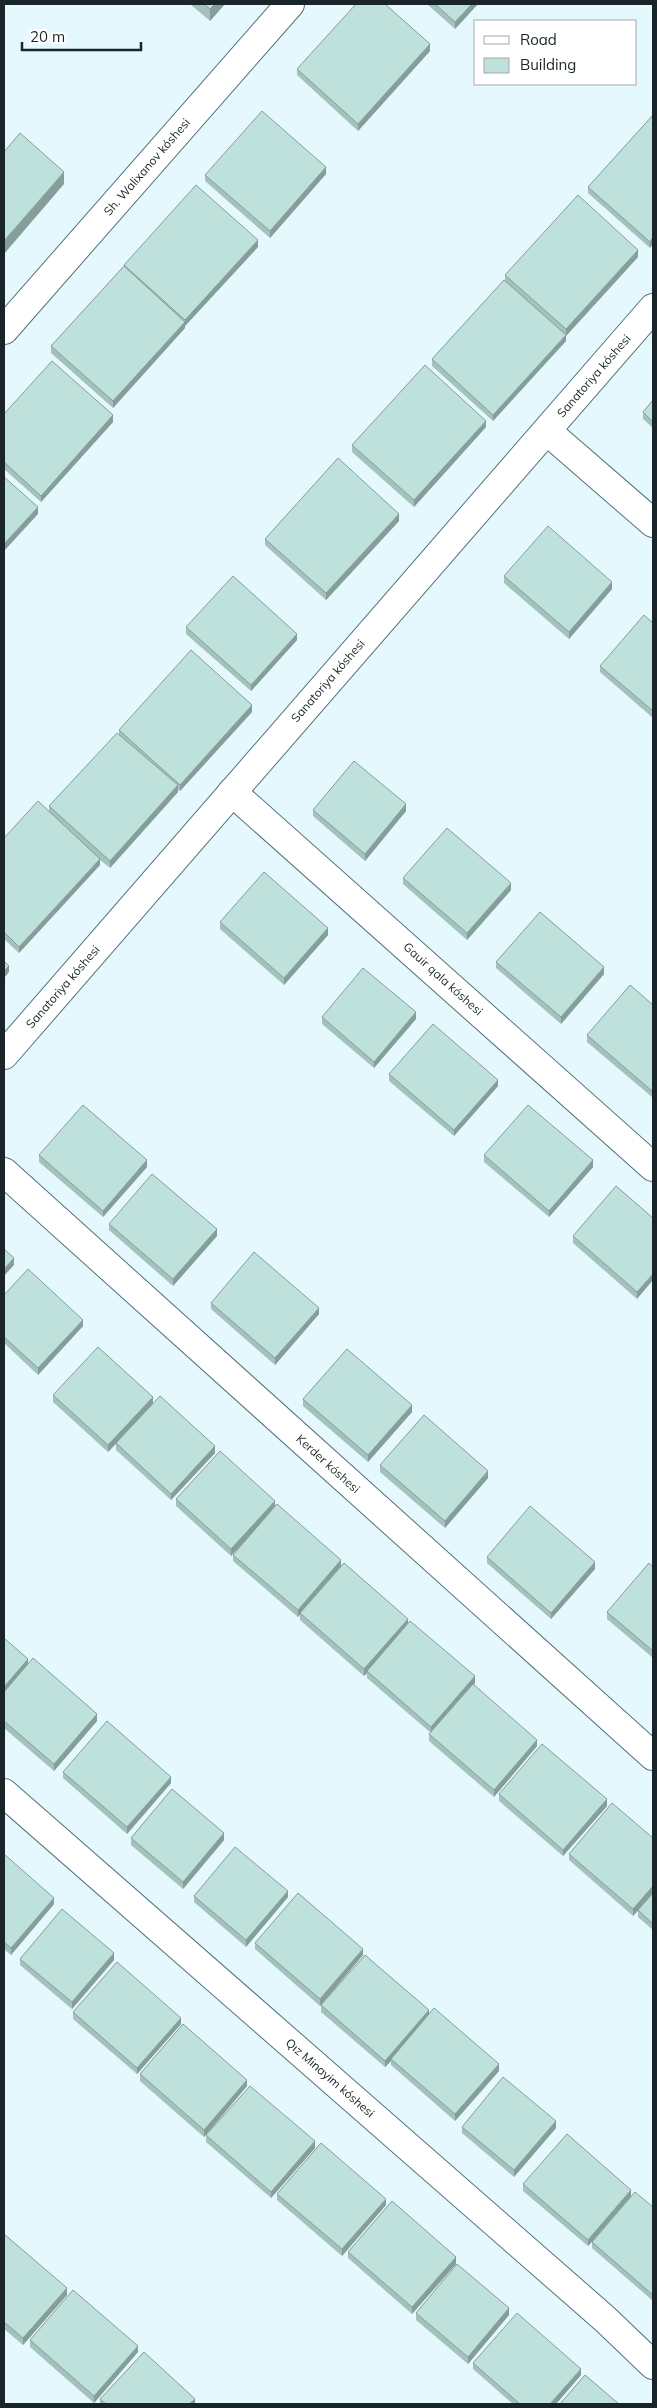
<svg xmlns="http://www.w3.org/2000/svg" width="657" height="2408" viewBox="0 0 657 2408" font-family="Mulish,sans-serif">
  <style>
    .lines { fill: none; stroke-linecap: round; stroke-linejoin: round }
    .minor-casing { stroke: #547279; stroke-width: 30 }
    .minor { stroke: #fff; stroke-width: 28 }
    .wall { fill: #a4c2bc }
    .shaded-wall { fill: #869e99 }
    .building { fill: #bfe1db; stroke: #869e99 }
    .labels { text-anchor: middle; stroke-width: 4; stroke-linejoin: round; paint-order: stroke }
    .street-label { font-size: 12px; fill: #192528; stroke: #fff }
  </style>
  <rect width="100%" height="100%" fill="#e5f8fe"/>
  <g class="lines">
    <defs>
      <g id="minor">
        <path d="M4,330L290,4"/>
        <path d="M547,431L653,523"/>
        <path d="M232,792L653,1167"/>
        <path d="M4,1055L653,308"/>
        <path d="M4,1172L653,1756"/>
        <path d="M4,1793L605,2319L653,2365"/>
      </g>
    </defs>
    <!-- minor casing -->
    <use href="#minor" class="minor-casing"/>
    <!-- minor -->
    <use href="#minor" class="minor"/>
  </g>
  <!-- wall -->
  <g class="wall">
    <path d="M190,4H225L210,21Z"/>
    <path d="M427,4H478L455,29Z"/>
    <path d="M430,51L358,131L297,75V69Z"/>
    <path d="M653,115L650,248L588,193V187Z"/>
    <path d="M326,174L270,238L205,181V175Z"/>
    <path d="M258,247L185,326V328L113,408L51,353V346L124,266V265Z"/>
    <path d="M638,257L566,336V341L493,421L432,366V359L505,280V275Z"/>
    <path d="M653,400V428L643,419V412Z"/>
    <path d="M4,414L113,422L41,502L4,469Z"/>
    <path d="M486,427L414,507L352,452V445Z"/>
    <path d="M399,521L326,600L265,545V539Z"/>
    <path d="M504,576L612,589L569,639L504,583Z"/>
    <path d="M653,623V718L600,672V666Z"/>
    <path d="M186,627L297,640L251,691L186,634Z"/>
    <path d="M252,712L180,791L178,790V792L110,868L100,860V865L19,953L4,939V838L49,811V806L119,734V730Z"/>
    <path d="M313,810L406,811L365,861L313,816Z"/>
    <path d="M403,878L511,890L467,940L403,884Z"/>
    <path d="M220,922L328,935L284,985L220,929Z"/>
    <path d="M496,962L604,974L561,1024L496,968Z"/>
    <path d="M653,1005L652,1097L587,1042V1035Z"/>
    <path d="M322,1017L416,1019L374,1068L322,1024Z"/>
    <path d="M389,1074L498,1086L454,1136L389,1081Z"/>
    <path d="M39,1155L147,1167L103,1217L39,1162Z"/>
    <path d="M484,1155L593,1167L549,1217L484,1162Z"/>
    <path d="M653,1218L637,1299L573,1243V1236Z"/>
    <path d="M109,1224L217,1236L173,1286L109,1230Z"/>
    <path d="M4,1295L83,1326L38,1375L4,1343Z"/>
    <path d="M211,1303L319,1314L275,1365L211,1309Z"/>
    <path d="M53,1395L153,1404L215,1453L171,1500L116,1450V1444L108,1452L53,1402Z"/>
    <path d="M303,1399L412,1412L368,1462L303,1406Z"/>
    <path d="M380,1465L488,1478L445,1528L380,1472Z"/>
    <path d="M176,1499L275,1507L341,1566L408,1623L475,1683L474,1685L537,1746L494,1797L429,1741V1734L431,1733L367,1678V1673L364,1676L300,1620V1614L298,1617L233,1561V1555L256,1528L231,1556L176,1506Z"/>
    <path d="M487,1557L595,1569L551,1619L487,1563Z"/>
    <path d="M653,1567V1658L607,1619V1612Z"/>
    <path d="M4,1638L28,1664L97,1721L54,1771L4,1728Z"/>
    <path d="M63,1772L171,1783L127,1834L63,1778Z"/>
    <path d="M499,1794L607,1806L563,1856L499,1801Z"/>
    <path d="M131,1838L224,1840L183,1889L131,1845Z"/>
    <path d="M653,1838V1930L638,1917V1911L633,1916L569,1860V1854Z"/>
    <path d="M4,1854L54,1904L11,1955L4,1949Z"/>
    <path d="M194,1896L288,1897L246,1947L194,1902Z"/>
    <path d="M255,1943L363,1955L320,2006L255,1949Z"/>
    <path d="M20,1959L114,1960L72,2009L20,1965Z"/>
    <path d="M321,2005L429,2015L499,2071L455,2121L391,2065V2061L385,2067L321,2012Z"/>
    <path d="M73,2012L181,2024L137,2074L73,2019Z"/>
    <path d="M140,2074L247,2086L204,2137L140,2081Z"/>
    <path d="M462,2127L556,2128L514,2177L462,2133Z"/>
    <path d="M206,2135L315,2148L271,2198L206,2142Z"/>
    <path d="M523,2184L631,2196L653,2207V2301L592,2248V2242L588,2246L523,2191Z"/>
    <path d="M277,2194L386,2205L342,2256L277,2200Z"/>
    <path d="M4,2234L67,2295L23,2345L4,2329Z"/>
    <path d="M348,2252L456,2264L412,2314L348,2258Z"/>
    <path d="M416,2313L509,2315L468,2364L416,2320Z"/>
    <path d="M30,2340L138,2352L94,2403L30,2347Z"/>
    <path d="M473,2363L581,2375L556,2404H513L473,2369Z"/>
    <path d="M100,2399L195,2404H100Z"/>
  </g>
  <!-- shaded-wall -->
  <g class="shaded-wall">
    <path d="M215,4H225L210,21V9Z"/>
    <path d="M472,4H478L455,29V22Z"/>
    <path d="M430,44V51L358,131V124Z"/>
    <path d="M326,167V174L270,238V231Z"/>
    <path d="M64,172V184L4,254V241Z"/>
    <path d="M653,237V244L650,248V242Z"/>
    <path d="M258,240V247L185,326V328L113,408V401L185,322V320Z"/>
    <path d="M638,250V257L566,336V329Z"/>
    <path d="M566,335V341L493,421V415Z"/>
    <path d="M113,415V422L41,502V496Z"/>
    <path d="M486,421V427L414,507V500Z"/>
    <path d="M38,507V514L4,551V544Z"/>
    <path d="M399,514V521L326,600V593Z"/>
    <path d="M612,582V589L569,639V632Z"/>
    <path d="M297,634V640L251,691V685Z"/>
    <path d="M252,705V712L180,791V785Z"/>
    <path d="M178,785V792L110,868V861Z"/>
    <path d="M406,804V811L365,861V854Z"/>
    <path d="M100,859V865L19,953V947Z"/>
    <path d="M511,883V890L467,940V933Z"/>
    <path d="M328,928V935L284,985V978Z"/>
    <path d="M9,966V972L4,978V971Z"/>
    <path d="M604,967V974L561,1024V1017Z"/>
    <path d="M416,1012V1019L374,1068V1062Z"/>
    <path d="M498,1080V1086L454,1136V1130Z"/>
    <path d="M653,1089V1096L652,1097V1091Z"/>
    <path d="M147,1160V1167L103,1217V1211Z"/>
    <path d="M593,1160V1167L549,1217V1211Z"/>
    <path d="M217,1229V1236L173,1286V1279Z"/>
    <path d="M14,1258V1265L4,1276V1269Z"/>
    <path d="M653,1274V1280L637,1299V1292Z"/>
    <path d="M319,1308V1314L275,1365V1358Z"/>
    <path d="M83,1320V1326L38,1375V1368Z"/>
    <path d="M153,1397V1404L108,1452V1445Z"/>
    <path d="M412,1405V1412L368,1462V1455Z"/>
    <path d="M215,1446V1453L171,1500V1494Z"/>
    <path d="M488,1471V1478L445,1528V1521Z"/>
    <path d="M275,1501V1508L231,1556V1549Z"/>
    <path d="M341,1560V1566L298,1617V1610Z"/>
    <path d="M595,1562V1569L551,1619V1613Z"/>
    <path d="M408,1619V1625L367,1671V1673L364,1676V1669Z"/>
    <path d="M28,1659V1666L4,1693V1687Z"/>
    <path d="M475,1676V1683L431,1733V1727Z"/>
    <path d="M97,1714V1721L54,1771V1764Z"/>
    <path d="M537,1740V1746L494,1797V1790Z"/>
    <path d="M171,1777V1783L127,1834V1827Z"/>
    <path d="M607,1799V1806L563,1856V1850Z"/>
    <path d="M224,1833V1840L183,1889V1882Z"/>
    <path d="M653,1886V1893L633,1916V1909Z"/>
    <path d="M288,1891V1897L246,1947V1940Z"/>
    <path d="M54,1898V1904L11,1955V1948Z"/>
    <path d="M363,1949V1955L320,2006V1999Z"/>
    <path d="M114,1953V1960L72,2009V2002Z"/>
    <path d="M429,2010V2017L391,2059V2061L385,2067V2061Z"/>
    <path d="M181,2018V2024L137,2074V2068Z"/>
    <path d="M499,2064V2071L455,2121V2114Z"/>
    <path d="M247,2080V2086L204,2137V2130Z"/>
    <path d="M556,2121V2128L514,2177V2170Z"/>
    <path d="M315,2141V2148L271,2198V2192Z"/>
    <path d="M631,2190V2196L588,2246V2240Z"/>
    <path d="M386,2199V2205L342,2256V2249Z"/>
    <path d="M456,2257V2264L412,2314V2307Z"/>
    <path d="M67,2288V2295L23,2345V2338Z"/>
    <path d="M509,2308V2315L468,2364V2357Z"/>
    <path d="M138,2346V2352L94,2403V2396Z"/>
    <path d="M581,2369V2375L556,2404H550Z"/>
    <path d="M195,2399V2404H189Z"/>
  </g>
  <!-- building -->
  <g class="building">
    <path d="M204,4H215L210,9Z"/>
    <path d="M356,4H385L430,44L358,124L297,69Z"/>
    <path d="M435,4H472L455,22Z"/>
    <path d="M262,111L326,167L270,231L205,175Z"/>
    <path d="M653,115V237L650,242L588,187Z"/>
    <path d="M20,133L64,172L4,241V152Z"/>
    <path d="M196,185L258,240L185,320L124,265Z"/>
    <path d="M578,195L638,250L566,329L505,275Z"/>
    <path d="M124,266L185,322L113,401L51,346Z"/>
    <path d="M504,280L566,335L493,415L432,359Z"/>
    <path d="M52,361L113,415L41,496L4,462V414Z"/>
    <path d="M425,365L486,421L414,500L352,445Z"/>
    <path d="M653,400V422L643,412Z"/>
    <path d="M338,458L399,514L326,593L265,539Z"/>
    <path d="M4,477L38,507L4,544Z"/>
    <path d="M548,526L612,582L569,632L504,576Z"/>
    <path d="M233,576L297,634L251,685L186,627Z"/>
    <path d="M644,615L653,623V711L600,666Z"/>
    <path d="M191,650L252,705L180,785L119,730Z"/>
    <path d="M117,733L178,785L110,861L49,806Z"/>
    <path d="M354,761L406,804L365,854L313,810Z"/>
    <path d="M38,801L100,859L19,947L4,932V838Z"/>
    <path d="M447,828L511,883L467,933L403,878Z"/>
    <path d="M264,872L328,928L284,978L220,922Z"/>
    <path d="M540,912L604,967L561,1017L496,962Z"/>
    <path d="M4,961L9,966L4,971Z"/>
    <path d="M363,968L416,1012L374,1062L322,1017Z"/>
    <path d="M630,985L653,1005V1089L652,1091L587,1035Z"/>
    <path d="M433,1024L498,1080L454,1130L389,1074Z"/>
    <path d="M83,1105L147,1160L103,1211L39,1155Z"/>
    <path d="M528,1105L593,1160L549,1211L484,1155Z"/>
    <path d="M152,1174L217,1229L173,1279L109,1224Z"/>
    <path d="M616,1186L653,1218V1274L637,1292L573,1236Z"/>
    <path d="M4,1249L14,1258L4,1269Z"/>
    <path d="M254,1252L319,1308L275,1358L211,1303Z"/>
    <path d="M28,1269L83,1320L38,1368L4,1337V1295Z"/>
    <path d="M98,1347L153,1397L108,1445L53,1395Z"/>
    <path d="M347,1349L412,1405L368,1455L303,1399Z"/>
    <path d="M160,1396L215,1446L171,1494L116,1443Z"/>
    <path d="M424,1415L488,1471L445,1521L380,1465Z"/>
    <path d="M220,1451L275,1501L231,1549L176,1499Z"/>
    <path d="M277,1504L341,1560L298,1610L233,1555Z"/>
    <path d="M530,1506L595,1562L551,1613L487,1557Z"/>
    <path d="M344,1563L408,1619L364,1669L300,1613Z"/>
    <path d="M649,1563L653,1567V1651L607,1612Z"/>
    <path d="M410,1621L475,1676L431,1727L367,1671Z"/>
    <path d="M4,1638L28,1659L4,1687Z"/>
    <path d="M33,1658L97,1714L54,1764L4,1721V1692Z"/>
    <path d="M473,1684L537,1740L494,1790L429,1734Z"/>
    <path d="M107,1721L171,1777L127,1827L63,1772Z"/>
    <path d="M542,1744L607,1799L563,1850L499,1794Z"/>
    <path d="M172,1789L224,1833L183,1882L131,1838Z"/>
    <path d="M612,1803L653,1838V1886L633,1909L569,1854Z"/>
    <path d="M235,1847L288,1891L246,1940L194,1896Z"/>
    <path d="M4,1854L54,1898L11,1948L4,1942Z"/>
    <path d="M298,1893L363,1949L320,1999L255,1943Z"/>
    <path d="M653,1893V1924L638,1910Z"/>
    <path d="M62,1909L114,1953L72,2002L20,1959Z"/>
    <path d="M365,1955L429,2010L385,2061L321,2005Z"/>
    <path d="M117,1962L181,2018L137,2068L73,2012Z"/>
    <path d="M434,2008L499,2064L455,2114L391,2059Z"/>
    <path d="M183,2024L247,2080L204,2130L140,2074Z"/>
    <path d="M503,2077L556,2121L514,2170L462,2127Z"/>
    <path d="M250,2086L315,2141L271,2192L206,2135Z"/>
    <path d="M567,2134L631,2190L588,2240L523,2184Z"/>
    <path d="M321,2143L386,2199L342,2249L277,2194Z"/>
    <path d="M635,2192L653,2207V2295L592,2242Z"/>
    <path d="M392,2201L456,2257L412,2307L348,2252Z"/>
    <path d="M4,2234L67,2288L23,2338L4,2322Z"/>
    <path d="M457,2264L509,2308L468,2357L416,2313Z"/>
    <path d="M73,2290L138,2346L94,2396L30,2340Z"/>
    <path d="M517,2313L581,2369L550,2404H520L473,2363Z"/>
    <path d="M144,2352L195,2399L189,2404H106L100,2399Z"/>
    <path d="M585,2375L619,2404H560Z"/>
  </g>
  <g class="labels">
    <!-- street labels -->
    <g class="street-label">
      <text transform="translate(147 167) rotate(-49)" y="4">Sh. Walixanov kóshesi</text>
      <text transform="translate(594 376) rotate(-49)" y="4">Sanatoriya kóshesi</text>
      <text transform="translate(328 681) rotate(-49)" y="4">Sanatoriya kóshesi</text>
      <text transform="translate(443 979) rotate(42)" y="4">Gauir qala kóshesi</text>
      <text transform="translate(63 987) rotate(-49)" y="4">Sanatoriya kóshesi</text>
      <text transform="translate(328 1464) rotate(42)" y="4">Kerder kóshesi</text>
      <text transform="translate(330 2078) rotate(41)" y="4">Qız Minayim kóshesi</text>
    </g>
  </g>
  <!-- border -->
  <rect width="657" height="2408" fill="none" stroke="#192528" stroke-width="10"/>
  <!-- legend -->
  <rect x="474" y="20" width="162" height="65" fill="#ffffff" stroke="#a3a8a9"/>
  <rect x="484" y="36" width="25" height="8" fill="#ffffff" stroke="#a3a8a9"/>
  <text x="520" y="45" font-size="15" fill="#192528">Road</text>
  <rect x="484" y="58" width="25" height="15" fill="#bfe1db" stroke="#a3a8a9"/>
  <text x="520" y="70" font-size="15" fill="#192528">Building</text>
  <!-- scale -->
  <path d="M22 42v8h119v-8" fill="none" stroke="#192528" stroke-width="2.5"/>
  <text x="30" y="42" font-size="15" fill="#192528" stroke="#ffffff" stroke-width="4" paint-order="stroke">20 m</text>
</svg>
